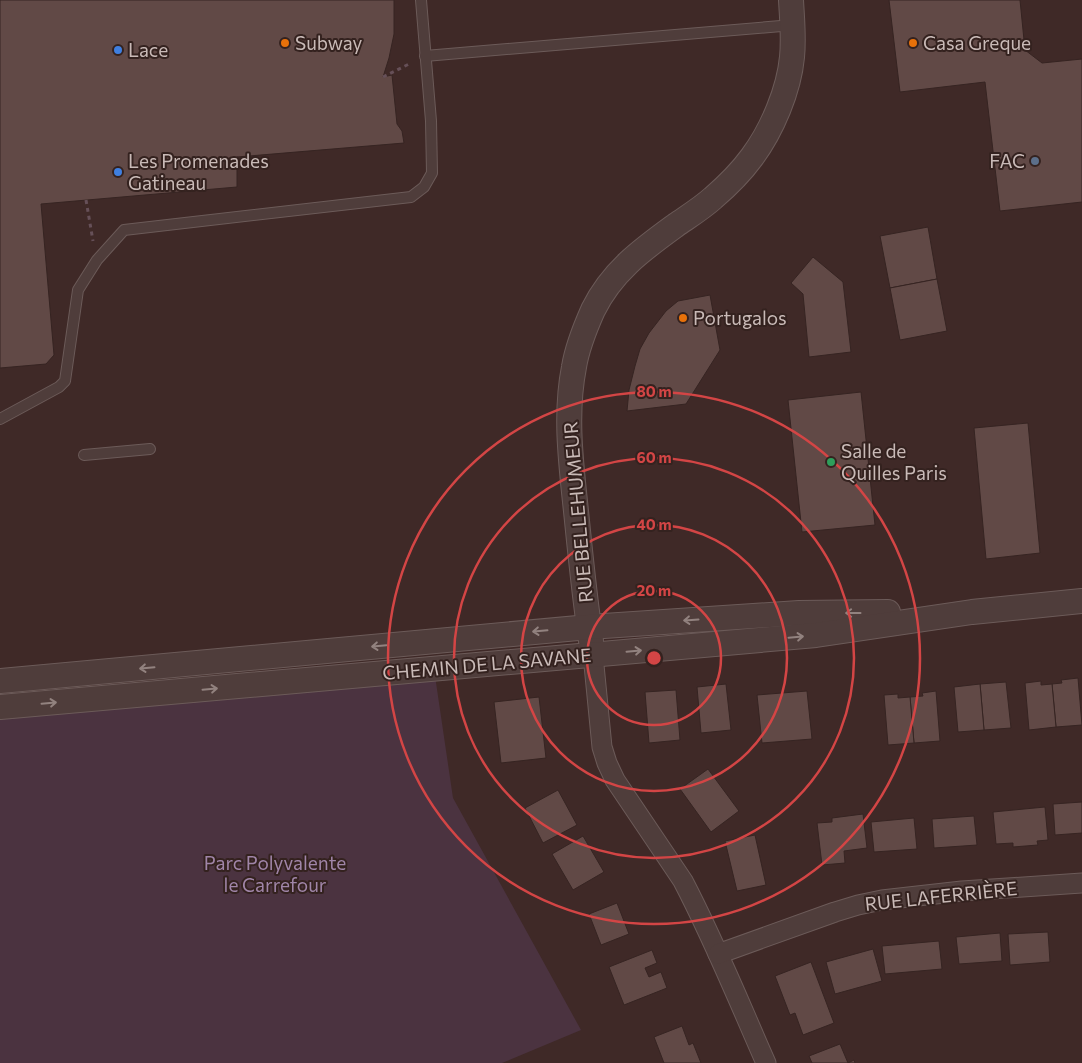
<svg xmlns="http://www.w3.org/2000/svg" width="1082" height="1063" viewBox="0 0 1082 1063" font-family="Commissioner,sans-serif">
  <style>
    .green { fill: #4b3340 }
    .building { fill: #614946; stroke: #362422 }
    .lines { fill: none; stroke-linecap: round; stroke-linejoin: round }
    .service-casing { stroke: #6c5b59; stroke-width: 12 }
    .minor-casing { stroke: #6c5b59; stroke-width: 21 }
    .tertiary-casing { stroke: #6c5b59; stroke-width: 26 }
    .path { stroke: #665058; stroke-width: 3; stroke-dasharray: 4 4; stroke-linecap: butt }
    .service { stroke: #4f3d3b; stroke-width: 10 }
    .minor { stroke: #4f3d3b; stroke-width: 19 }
    .tertiary { stroke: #4f3d3b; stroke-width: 24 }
    .oneway { stroke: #92827f }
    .ring { fill: none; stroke: #d34545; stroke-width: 2.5 }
    .food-dot { fill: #e8710a; stroke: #34221f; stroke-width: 2 }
    .shop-dot { fill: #3f7fe0; stroke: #34221f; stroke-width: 2 }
    .service-dot { fill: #5c6f8a; stroke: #34221f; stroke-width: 2 }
    .leisure-dot { fill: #2e9e5b; stroke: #34221f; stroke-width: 2 }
    .labels { text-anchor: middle; stroke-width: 4; stroke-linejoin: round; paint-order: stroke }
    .poi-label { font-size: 19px; fill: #c9bab7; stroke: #34221f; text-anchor: start }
    .street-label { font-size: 19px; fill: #c9bab7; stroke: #34221f }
    .park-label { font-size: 19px; fill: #a085a8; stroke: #34221f }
    .centre { fill: #d34545; stroke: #34221f; stroke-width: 2.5 }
    .ring-label { font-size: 15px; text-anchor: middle; font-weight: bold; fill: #d34545; stroke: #34221f; stroke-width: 4; stroke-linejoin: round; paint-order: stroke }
  </style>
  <rect width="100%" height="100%" fill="#3f2927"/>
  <!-- green -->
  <path class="green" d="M434,669L453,798L581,1030L502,1063H0V707Z"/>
  <!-- building -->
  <g class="building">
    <path d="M0,0H394V34L389,58L383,77L392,75L397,124L402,131L404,143L237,157V187L41,204L54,355L46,364L0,368Z"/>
    <path d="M889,0H1020L1025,50L1042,63L1082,59V202L1000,211L985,82L900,92Z"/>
    <path d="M928,227L937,279L890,288L880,236Z"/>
    <path d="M813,257L843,282L851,352L809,357L803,294L791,283Z"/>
    <path d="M937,279L947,331L900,340L890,288Z"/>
    <path d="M710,295L720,350L686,404L627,411L629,390L635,366L640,349L649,333L666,311L678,301Z"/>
    <path d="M861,392L875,525L802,532L788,400Z"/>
    <path d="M1028,423L1040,553L986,559L974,428Z"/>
    <path d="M1078,678L1082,725L1056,727L1052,684L1062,683L1061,680Z"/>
    <path d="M1041,681V685L1052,684L1056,727L1029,730L1025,683Z"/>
    <path d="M1006,682L1011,728L984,730L980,684Z"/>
    <path d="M726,684L731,730L701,733L697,687Z"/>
    <path d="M980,684L984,730L958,732L954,687Z"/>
    <path d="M676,690L680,740L649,743L645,692Z"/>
    <path d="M807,691L812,739L762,743L757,695Z"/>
    <path d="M936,691L940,741L914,743L910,697L923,696L922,693Z"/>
    <path d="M898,694V698L910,697L914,743L888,745L884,695Z"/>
    <path d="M539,697L546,758L501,763L494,702Z"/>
    <path d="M708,769L739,811L711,832L680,789Z"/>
    <path d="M558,790L577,825L543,843L525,808Z"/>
    <path d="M1082,802V833L1055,835L1053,804Z"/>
    <path d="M1045,807L1048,840L1037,841L1038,845L1013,847V843L996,844L993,812Z"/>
    <path d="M863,814L867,848L844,851L845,863L822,865L817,823L832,822V818Z"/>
    <path d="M974,816L977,845L934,848L932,819Z"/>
    <path d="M914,818L917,849L874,852L871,822Z"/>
    <path d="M755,835L766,885L737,891L725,841Z"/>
    <path d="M583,836L604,872L573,890L552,854Z"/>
    <path d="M617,903L629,934L601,945L589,914Z"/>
    <path d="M1048,932L1050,962L1010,965L1008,934Z"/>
    <path d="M1000,933L1002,961L959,964L956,937Z"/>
    <path d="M939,941L942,969L885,974L882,946Z"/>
    <path d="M873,949L882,981L835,994L826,962Z"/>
    <path d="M652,950L657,963L645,968L649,977L661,972L667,988L624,1005L609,967Z"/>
    <path d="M811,962L834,1023L803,1035L795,1013L790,1015L775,976Z"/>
    <path d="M682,1026L689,1045L693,1043L701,1063H664L654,1037Z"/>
    <path d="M840,1044L848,1063L854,1060L855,1063H812L809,1056Z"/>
  </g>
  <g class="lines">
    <defs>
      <g id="service">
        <path d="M425,56L793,25"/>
        <path d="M0,419L59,387L65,381L78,290L97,260L124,230L411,197L424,187L432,173L431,121L421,0"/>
        <path d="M84,455L150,449"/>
      </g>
      <g id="minor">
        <path d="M593,655L602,747L607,763L615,780L683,881C714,940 739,1002 766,1063"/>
        <path d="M718,954L835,912L858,905L882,900L962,891L1082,883"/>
      </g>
      <g id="tertiary">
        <path d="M591,641C585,601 581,561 577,521C572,470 564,418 574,367C577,348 585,328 593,310C612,271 643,249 676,225C689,216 702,208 713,198C727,186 741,172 752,157C772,130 789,90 792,57C794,38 792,19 791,0"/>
        <path d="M0,681L589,627L799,613L888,612"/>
        <path d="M0,707L816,635L972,612L1082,601"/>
      </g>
    </defs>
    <!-- service casing -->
    <use href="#service" class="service-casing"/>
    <!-- minor casing -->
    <use href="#minor" class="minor-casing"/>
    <!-- tertiary casing -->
    <use href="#tertiary" class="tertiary-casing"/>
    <!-- path -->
    <g class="path">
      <path d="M383,77L411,63"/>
      <path d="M86,200L93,241"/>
    </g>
    <!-- service -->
    <use href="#service" class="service"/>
    <!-- minor -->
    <use href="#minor" class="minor"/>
    <!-- tertiary -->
    <use href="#tertiary" class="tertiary"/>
  </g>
  <!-- one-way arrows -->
  <defs><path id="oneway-shaft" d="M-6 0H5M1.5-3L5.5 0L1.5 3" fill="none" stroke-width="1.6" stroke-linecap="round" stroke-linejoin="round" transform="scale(1.25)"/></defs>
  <g class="oneway">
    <use href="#oneway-shaft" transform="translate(853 613) rotate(180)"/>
    <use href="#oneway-shaft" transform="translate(691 620) rotate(176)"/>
    <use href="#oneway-shaft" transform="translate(540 631) rotate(175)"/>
    <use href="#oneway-shaft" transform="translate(796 637) rotate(-5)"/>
    <use href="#oneway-shaft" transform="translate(379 646) rotate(175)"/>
    <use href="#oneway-shaft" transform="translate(634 651) rotate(-5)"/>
    <use href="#oneway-shaft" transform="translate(147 668) rotate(175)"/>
    <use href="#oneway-shaft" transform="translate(210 689) rotate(-5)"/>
    <use href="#oneway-shaft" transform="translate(49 703) rotate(-5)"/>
  </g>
  <!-- distance rings -->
  <g class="ring">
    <circle cx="654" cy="658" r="67"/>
    <circle cx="654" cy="658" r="133"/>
    <circle cx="654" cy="658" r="200"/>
    <circle cx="654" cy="658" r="266"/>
  </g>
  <!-- markers -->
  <g class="food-dot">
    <circle cx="285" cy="43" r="5"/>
    <circle cx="913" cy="43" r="5"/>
    <circle cx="683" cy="318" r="5"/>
  </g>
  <g class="shop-dot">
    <circle cx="118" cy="50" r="5"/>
    <circle cx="118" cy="172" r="5"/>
  </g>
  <circle class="service-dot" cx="1035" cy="161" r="5"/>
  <circle class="leisure-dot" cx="831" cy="462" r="5"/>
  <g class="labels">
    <!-- poi labels -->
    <g class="poi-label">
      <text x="295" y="50">Subway</text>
      <text x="923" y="50">Casa Greque</text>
      <text x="128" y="57">Lace</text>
      <text x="128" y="168">Les Promenades<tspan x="128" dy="22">Gatineau</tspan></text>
      <text x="1025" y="168" text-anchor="end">FAC</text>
      <text x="693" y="325">Portugalos</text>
      <text x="841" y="458">Salle de<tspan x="841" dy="22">Quilles Paris</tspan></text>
    </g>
    <!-- street labels -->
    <g class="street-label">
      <text transform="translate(578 512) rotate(-95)" y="7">RUE BELLEHUMEUR</text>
      <text transform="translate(487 664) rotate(-5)" y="7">CHEMIN DE LA SAVANE</text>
      <text transform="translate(941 896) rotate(-6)" y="7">RUE LAFERRIÈRE</text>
    </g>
    <!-- park labels -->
    <g class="park-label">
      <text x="275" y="870">Parc Polyvalente<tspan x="275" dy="22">le Carrefour</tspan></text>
    </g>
  </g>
  <circle cx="654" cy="658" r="8" class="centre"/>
  <g class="ring-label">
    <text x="654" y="397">80 m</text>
    <text x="654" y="463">60 m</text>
    <text x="654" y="530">40 m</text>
    <text x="654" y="596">20 m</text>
  </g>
</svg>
